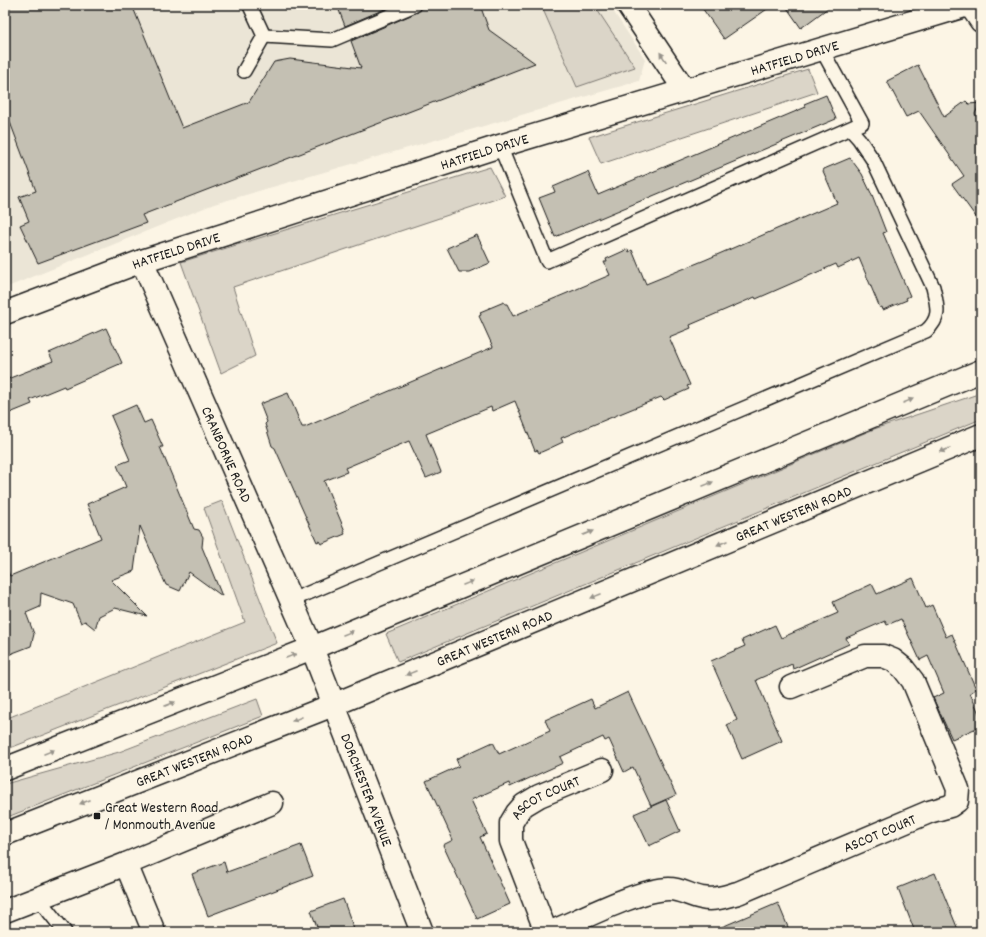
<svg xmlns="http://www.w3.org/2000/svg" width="986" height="937" viewBox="0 0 986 937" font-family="Dekko,sans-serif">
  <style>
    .built { fill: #ebe5d6 }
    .green { fill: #dbd5c8; stroke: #7c7872 }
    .building { fill: #c4c0b3; stroke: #1c1c1c }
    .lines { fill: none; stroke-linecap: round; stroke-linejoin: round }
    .service-casing { stroke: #1c1c1c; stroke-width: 16 }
    .minor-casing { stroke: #1c1c1c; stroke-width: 25 }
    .tertiary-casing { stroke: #1c1c1c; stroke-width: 25 }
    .primary-casing { stroke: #1c1c1c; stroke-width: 25 }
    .service { stroke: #fcf5e5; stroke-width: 13 }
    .minor { stroke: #fcf5e5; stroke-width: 22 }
    .tertiary { stroke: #fcf5e5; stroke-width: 22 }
    .primary { stroke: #fcf5e5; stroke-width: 22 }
    .oneway { fill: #97938b }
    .poi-dot { fill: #1c1c1c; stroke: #fcf5e5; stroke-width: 1.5 }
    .labels { text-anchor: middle; stroke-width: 3; stroke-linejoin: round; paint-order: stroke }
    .street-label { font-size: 15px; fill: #1c1c1c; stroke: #fcf5e5 }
    .poi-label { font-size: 15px; fill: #1c1c1c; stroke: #fcf5e5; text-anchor: start }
  </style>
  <rect width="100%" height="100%" fill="#fcf5e5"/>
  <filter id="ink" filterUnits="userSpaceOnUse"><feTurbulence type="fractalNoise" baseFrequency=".025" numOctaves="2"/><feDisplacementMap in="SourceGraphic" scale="8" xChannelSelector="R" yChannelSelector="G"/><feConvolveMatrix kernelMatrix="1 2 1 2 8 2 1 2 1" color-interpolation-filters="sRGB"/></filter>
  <g filter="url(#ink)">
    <!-- built -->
    <path class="built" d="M5,5H609L645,59L639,81L214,204L5,288Z"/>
    <!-- green -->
    <g class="green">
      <path d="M541,5H594L635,67L577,87Z"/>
      <path d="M808,69L817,92L601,164L589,137Z"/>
      <path d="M490,167L505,196L233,287L255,356L221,373L181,262Z"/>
      <path d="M981,393V419L398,662L386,634L874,429Z"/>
      <path d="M222,501L277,643L5,750V719L245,622L204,508Z"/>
      <path d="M257,699L263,716L5,818V784L119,752Z"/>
    </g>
    <!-- building -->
    <g class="building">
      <path d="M5,5H132L182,128L249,102L274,62L290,59L361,68L351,41L418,12L423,5H480L489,30L535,63L142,215L146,223L38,263L20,225L29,221L19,197L36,191L5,109Z"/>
      <path d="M337,5H394L345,26Z"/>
      <path d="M700,5H773L724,39Z"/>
      <path d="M785,5H832L801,28Z"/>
      <path d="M918,65L944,117L966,101L969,104L980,103L975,114L981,122V224L952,184L964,176L919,111L906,117L887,81Z"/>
      <path d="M826,95L836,119L555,237L539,198L555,192L553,187L588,172L598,195L806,107L804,104Z"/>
      <path d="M850,158L862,174L871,193L886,232L883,233L910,296L906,298L907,300L883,310L882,307L880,308L859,258L838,268L836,264L756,299L755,297L690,325L691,328L669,337L690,385L687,386L689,389L664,400L661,397L561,438L563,442L546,450L539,453L537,450L535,451L515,401L492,411L491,407L426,434L441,472L426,478L409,441L345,468L347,472L324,481L345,531L344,532L345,534L321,544L319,541L317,542L275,448L272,446L265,424L267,422L260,404L288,393L302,427H305L493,347L479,316L481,315L480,312L504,302L505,304H507L513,316L610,275L604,262H607L606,259L628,249L629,252L632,250L646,284L705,260L837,203L823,171L824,169Z"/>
      <path d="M477,235L490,263L469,272H459L447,248Z"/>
      <path d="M106,328L122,363L65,388L64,386L30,400L32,404L5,415V380L53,361L49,353Z"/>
      <path d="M136,405L144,423L151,420L163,447H160L194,529L199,530L203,537L202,547L222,596L189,572L180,591L166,585L140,526L134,571L111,580L147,616L115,608L99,616L95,629L85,621L81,623L73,604L41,593L40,607L26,613L34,634L31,646L5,656V565L10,576L101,538L87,504L126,487L117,465L130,460L111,416Z"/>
      <path d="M913,578L926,608L932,605L946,637L952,634L976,689L970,693L981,718V726L952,739L933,698L944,693L928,656L920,660L901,619L887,625L885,621L846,638L849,644L793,669L792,664L756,680L782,741L742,759L727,725L737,720L711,661L745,646L742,640L775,625L781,638L838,613L833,602L872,584L877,594Z"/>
      <path d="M628,692L676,795L651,806L633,767L624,772L609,739L605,741L603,737L560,757L563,763L510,787L509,783L471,800L487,834L480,837L510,904L477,919L443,845L453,840L426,781L459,766L456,759L493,742L499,754L550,731L545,720L591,699L595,708Z"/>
      <path d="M666,800L680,831L649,846L634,814Z"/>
      <path d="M301,845L313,876L208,916L192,874L224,862L227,872Z"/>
      <path d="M935,873L959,932H915L898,888Z"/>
      <path d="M343,899L355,932H319L311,911Z"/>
      <path d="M778,903L790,932H710Z"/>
    </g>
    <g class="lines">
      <defs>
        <g id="service">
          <path d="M250,6L264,36"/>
          <path d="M264,36L332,40L415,5"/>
          <path d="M244,71L264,36"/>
          <path d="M500,146L547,261L862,123L822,50"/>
          <path d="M292,600L926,331C942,317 937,306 933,287L873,160L859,139L850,129"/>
          <path d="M38,898L65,932"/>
        </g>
        <g id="minor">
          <path d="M628,5L684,89"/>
          <path d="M970,5L981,21"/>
          <path id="s1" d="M142,261L312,648"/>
          <path id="s2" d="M5,313L142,261L500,146L968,5"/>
          <path d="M126,864L154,932"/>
          <path d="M5,911L126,864L272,803"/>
          <path id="s3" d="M546,932L511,841V823L517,813L524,805L539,796L602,770"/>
          <path id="s4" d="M551,932C580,920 639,889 669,889C681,889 690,896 702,898C714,901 726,896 738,893L929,812L950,806L957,801L958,789L913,681L903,668L893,660L883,656H865L791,687"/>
        </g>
        <g id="tertiary">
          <path id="s5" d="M312,648L422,932"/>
        </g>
        <g id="primary">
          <path d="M5,769L312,648L981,371"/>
          <path id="s6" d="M5,834L333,705L981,435"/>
        </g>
      </defs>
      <!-- service casing -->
      <use href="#service" class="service-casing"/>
      <!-- minor casing -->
      <use href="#minor" class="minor-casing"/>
      <!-- tertiary casing -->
      <use href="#tertiary" class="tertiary-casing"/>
      <!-- primary casing -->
      <use href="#primary" class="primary-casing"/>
      <!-- service -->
      <use href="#service" class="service"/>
      <!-- minor -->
      <use href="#minor" class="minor"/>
      <!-- tertiary -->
      <use href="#tertiary" class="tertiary"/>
      <!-- primary -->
      <use href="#primary" class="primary"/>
    </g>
    <!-- one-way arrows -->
    <defs><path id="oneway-solid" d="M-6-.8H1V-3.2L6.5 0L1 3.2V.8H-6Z"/></defs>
    <g class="oneway">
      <use href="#oneway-solid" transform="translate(663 57) rotate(-124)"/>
      <use href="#oneway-solid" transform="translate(908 401) rotate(-22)"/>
      <use href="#oneway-solid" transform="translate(945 450) rotate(158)"/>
      <use href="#oneway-solid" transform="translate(708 484) rotate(-22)"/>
      <use href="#oneway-solid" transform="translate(588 533) rotate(-22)"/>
      <use href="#oneway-solid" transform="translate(722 543) rotate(157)"/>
      <use href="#oneway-solid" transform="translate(468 583) rotate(-22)"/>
      <use href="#oneway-solid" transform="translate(596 596) rotate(158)"/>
      <use href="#oneway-solid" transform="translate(348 633) rotate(-22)"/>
      <use href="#oneway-solid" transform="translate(291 656) rotate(-22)"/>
      <use href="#oneway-solid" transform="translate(411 673) rotate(158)"/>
      <use href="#oneway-solid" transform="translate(170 704) rotate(-22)"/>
      <use href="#oneway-solid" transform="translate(297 719) rotate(158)"/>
      <use href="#oneway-solid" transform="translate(49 752) rotate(-22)"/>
      <use href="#oneway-solid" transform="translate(85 802) rotate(159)"/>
    </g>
  </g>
  <!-- markers -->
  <rect class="poi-dot" x="93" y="812" width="8" height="8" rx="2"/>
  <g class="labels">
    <!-- street labels -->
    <g class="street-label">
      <text dy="5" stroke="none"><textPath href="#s2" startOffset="830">HATFIELD DRIVE</textPath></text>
      <text dy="5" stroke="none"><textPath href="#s2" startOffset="506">HATFIELD DRIVE</textPath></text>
      <text dy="5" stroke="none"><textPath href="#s2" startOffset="182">HATFIELD DRIVE</textPath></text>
      <text dy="5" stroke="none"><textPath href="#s1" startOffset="211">CRANBORNE ROAD</textPath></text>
      <text dy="5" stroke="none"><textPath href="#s6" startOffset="851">GREAT WESTERN ROAD</textPath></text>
      <text dy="5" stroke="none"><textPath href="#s6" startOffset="527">GREAT WESTERN ROAD</textPath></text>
      <text dy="5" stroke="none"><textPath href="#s6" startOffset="203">GREAT WESTERN ROAD</textPath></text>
      <text dy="5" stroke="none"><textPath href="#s5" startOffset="152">DORCHESTER AVENUE</textPath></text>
      <text dy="5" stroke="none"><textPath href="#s3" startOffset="160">ASCOT COURT</textPath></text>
      <text dy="5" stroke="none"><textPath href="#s4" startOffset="351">ASCOT COURT</textPath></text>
    </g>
    <!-- poi labels -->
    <g class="poi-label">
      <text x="105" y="812">Great Western Road<tspan x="105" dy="17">/ Monmouth Avenue</tspan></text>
    </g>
  </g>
  <!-- margin -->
  <rect width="986" height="937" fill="none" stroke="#fcf5e5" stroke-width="20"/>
  <rect x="10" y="10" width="966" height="917" fill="none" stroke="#1c1c1c" stroke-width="1.5" filter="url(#ink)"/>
</svg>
